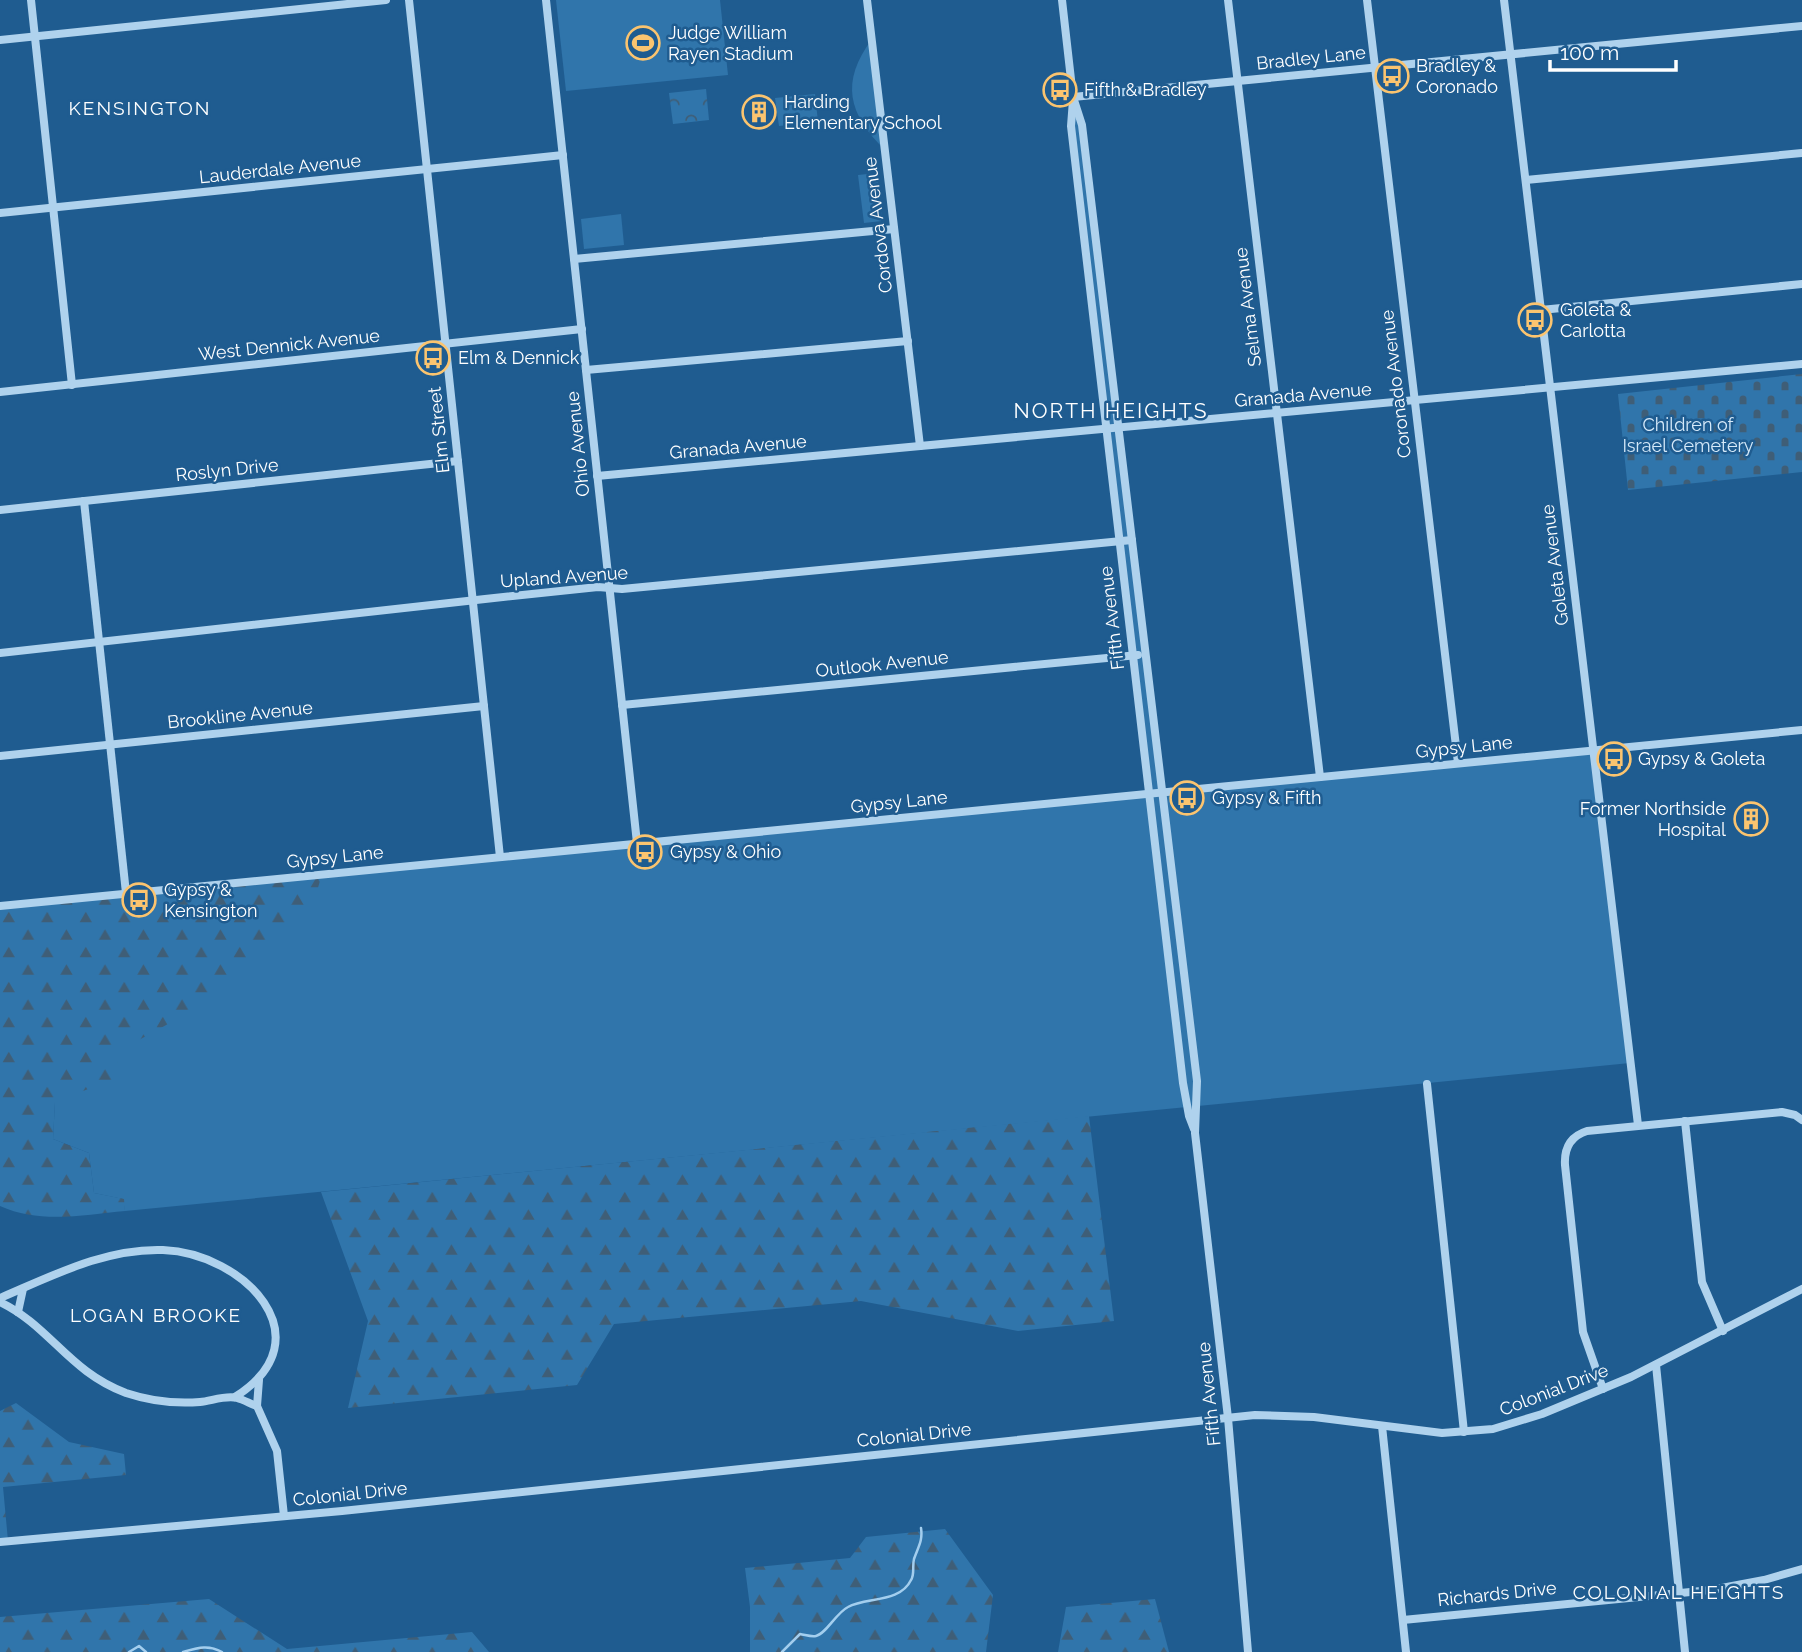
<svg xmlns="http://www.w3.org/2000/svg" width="1802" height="1652" viewBox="0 0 1802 1652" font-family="Raleway,sans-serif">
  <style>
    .green { fill: #3075ab }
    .forest { fill: url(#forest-firs) }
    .cemetery { fill: url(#cemetery-stones) }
    .park { fill: url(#park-crowns) }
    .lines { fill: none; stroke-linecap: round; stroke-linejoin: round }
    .stream { stroke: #a3ceee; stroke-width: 2.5 }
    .minor { stroke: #afd2ed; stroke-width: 8 }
    .labels { text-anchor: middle; stroke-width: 5; stroke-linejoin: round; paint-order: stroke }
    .poi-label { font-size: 18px; fill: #fff; stroke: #1f5c90; text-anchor: start }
    .street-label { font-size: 18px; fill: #fff; stroke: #1f5c90 }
    .park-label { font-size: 18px; fill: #d5e9f9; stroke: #1f5c90 }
    .neighbourhood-label { font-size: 19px; letter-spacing: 2px; fill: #fff; stroke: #1f5c90 }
    .quarter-label { font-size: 21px; letter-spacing: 2px; fill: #fff; stroke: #1f5c90 }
  </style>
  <defs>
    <pattern id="forest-firs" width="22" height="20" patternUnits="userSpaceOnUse" patternTransform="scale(1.75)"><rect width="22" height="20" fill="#3075ab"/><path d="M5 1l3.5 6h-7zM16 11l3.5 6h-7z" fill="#3f5e77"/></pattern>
    <pattern id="cemetery-stones" width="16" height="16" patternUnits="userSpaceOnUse" patternTransform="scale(1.75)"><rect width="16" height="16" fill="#3075ab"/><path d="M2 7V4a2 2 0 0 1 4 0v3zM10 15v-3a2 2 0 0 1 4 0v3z" fill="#3f5e77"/></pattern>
    <pattern id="park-crowns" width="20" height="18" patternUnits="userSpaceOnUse" patternTransform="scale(1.75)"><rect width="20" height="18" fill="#3075ab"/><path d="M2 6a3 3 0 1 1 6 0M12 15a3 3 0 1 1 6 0" fill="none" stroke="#3f5e77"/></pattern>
  </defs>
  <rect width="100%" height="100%" fill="#1f5c90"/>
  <!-- green -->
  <g class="green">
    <path d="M556,0H720L728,75L566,91Z"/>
    <path d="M872,39L885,150C848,114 840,82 872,39Z"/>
    <path d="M815,94L818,122L779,126L775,98Z"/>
    <path d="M1073,97L1082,125L1163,792L1594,750L1630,1063L1198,1106L1197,1115L1187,1107L125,1211L123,1199L94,1193L89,1153L53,1139L55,1102L0,968V906L1149,793L1071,126Z"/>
    <path d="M877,173L882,221L864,223L858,175Z"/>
    <path d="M621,214L624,245L584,249L581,219Z"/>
  </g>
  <!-- forest -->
  <g class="forest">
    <path d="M322,874L313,905L284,940L253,968L168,1024L117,1052L119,1077L55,1102L53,1139L89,1153L94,1193L124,1199L125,1211C83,1215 40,1224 0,1206V906Z"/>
    <path d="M1089,1116L1114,1321L1018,1331L861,1301L614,1324L577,1385L348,1408L368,1321L321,1192Z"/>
    <path d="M16,1403L69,1442L124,1454L126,1475L3,1487L8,1541L0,1542V1411Z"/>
    <path d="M945,1529L993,1595L986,1652H750V1607L745,1568L850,1558L866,1537Z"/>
    <path d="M209,1599L287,1649L472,1632L489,1652H0V1617Z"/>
    <path d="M1155,1599L1169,1652H1058L1066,1607Z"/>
  </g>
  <!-- cemetery -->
  <path class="cemetery" d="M1802,374V472L1628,490L1618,394Z"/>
  <!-- park -->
  <path class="park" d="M706,89L709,120L673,124L669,93Z"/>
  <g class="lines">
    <!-- stream -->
    <g class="stream">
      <path d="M129,1652L139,1646L146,1652"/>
      <path d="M183,1652C197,1648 208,1644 222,1652"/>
      <path d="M782,1652L800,1634C806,1635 811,1637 816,1636C826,1634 836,1613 848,1607C866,1597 900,1603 911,1580C915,1574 912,1566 914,1559C918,1547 923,1541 921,1528"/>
    </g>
    <!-- minor -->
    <g class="minor">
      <path d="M31,0L72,385"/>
      <path d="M409,0L500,857"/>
      <path d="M546,0L637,843"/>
      <path d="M867,0L920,446"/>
      <path d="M1062,0L1073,97L1082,125L1197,1081L1195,1133L1228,1418L1248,1652"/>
      <path d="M1228,0L1320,777"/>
      <path d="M1367,0L1458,763"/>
      <path d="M1504,0L1638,1125"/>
      <path d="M0,40L386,0"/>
      <path d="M1073,97L1802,26"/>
      <path d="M1073,100L1071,126L1183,1083L1189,1116L1194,1129"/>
      <path d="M1526,180L1802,153"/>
      <path d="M0,213L563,155"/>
      <path d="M574,259L894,229"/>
      <path d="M1541,310L1802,284"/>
      <path d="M586,370L908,341"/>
      <path d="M0,392L582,329"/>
      <path d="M597,476L1802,364"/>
      <path d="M84,501L126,893"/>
      <path d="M0,510L458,461"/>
      <path d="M0,653L485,599L598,587L622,589L1132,540"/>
      <path d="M622,705L1138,655"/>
      <path d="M0,756L484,706"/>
      <path d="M0,906L1802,730"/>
      <path d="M1427,1084L1464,1432"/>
      <path d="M1685,1121L1702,1282L1723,1331"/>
      <path d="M0,1298C52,1276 105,1248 163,1250C243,1253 328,1338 235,1397"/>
      <path d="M0,1302C50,1326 69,1372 126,1393C150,1401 175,1404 200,1402C211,1401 226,1395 237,1398C244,1400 251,1404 257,1406L277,1451L284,1516"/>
      <path d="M18,1312L23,1289"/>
      <path d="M1656,1365L1685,1652"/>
      <path d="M1603,1389L1583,1332L1565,1165C1564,1148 1571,1136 1587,1131L1782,1112L1795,1115L1802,1120"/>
      <path d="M257,1406L259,1380"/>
      <path d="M1382,1426L1406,1652"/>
      <path d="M0,1542L342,1511L1255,1415L1314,1417L1442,1433L1493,1429L1542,1414L1631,1377L1802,1289"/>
      <path d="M1403,1620L1711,1590L1764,1580L1802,1569"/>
    </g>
  </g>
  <!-- icons -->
  <defs>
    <symbol id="stadium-ring" viewBox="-11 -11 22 22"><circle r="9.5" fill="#1f5c90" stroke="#fbc46f" stroke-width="1.5"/><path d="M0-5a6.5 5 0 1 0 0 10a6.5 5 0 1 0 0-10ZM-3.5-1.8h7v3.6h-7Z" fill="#fbc46f"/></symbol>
    <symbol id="bus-ring" viewBox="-11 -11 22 22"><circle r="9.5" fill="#1f5c90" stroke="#fbc46f" stroke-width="1.5"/><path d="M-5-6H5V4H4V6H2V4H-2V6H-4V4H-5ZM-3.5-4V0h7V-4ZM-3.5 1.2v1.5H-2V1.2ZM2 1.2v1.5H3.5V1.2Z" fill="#fbc46f"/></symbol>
    <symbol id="building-ring" viewBox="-11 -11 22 22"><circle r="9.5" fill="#1f5c90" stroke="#fbc46f" stroke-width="1.5"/><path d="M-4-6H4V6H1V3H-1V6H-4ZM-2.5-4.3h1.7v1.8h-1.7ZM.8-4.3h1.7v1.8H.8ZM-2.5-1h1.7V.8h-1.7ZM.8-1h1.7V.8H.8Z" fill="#fbc46f"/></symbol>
  </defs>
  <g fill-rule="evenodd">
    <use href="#stadium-ring" x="624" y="24" width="38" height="38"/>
    <use href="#bus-ring" x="1373" y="57" width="38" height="38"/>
    <use href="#bus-ring" x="1041" y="71" width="38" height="38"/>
    <use href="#building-ring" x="740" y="93" width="38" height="38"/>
    <use href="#bus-ring" x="1516" y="301" width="38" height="38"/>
    <use href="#bus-ring" x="414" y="339" width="38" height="38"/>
    <use href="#bus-ring" x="1595" y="740" width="38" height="38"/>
    <use href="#bus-ring" x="1168" y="779" width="38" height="38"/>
    <use href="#building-ring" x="1732" y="800" width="38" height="38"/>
    <use href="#bus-ring" x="626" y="833" width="38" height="38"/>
    <use href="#bus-ring" x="120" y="881" width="38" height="38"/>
  </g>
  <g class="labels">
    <!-- poi labels -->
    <g class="poi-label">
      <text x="668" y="39">Judge William<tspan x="668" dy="21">Rayen Stadium</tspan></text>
      <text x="1416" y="72">Bradley &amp;<tspan x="1416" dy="21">Coronado</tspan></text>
      <text x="1084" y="96">Fifth &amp; Bradley</text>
      <text x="784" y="108">Harding<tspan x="784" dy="21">Elementary School</tspan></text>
      <text x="1560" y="316">Goleta &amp;<tspan x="1560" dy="21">Carlotta</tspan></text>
      <text x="458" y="364">Elm &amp; Dennick</text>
      <text x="1638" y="765">Gypsy &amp; Goleta</text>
      <text x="1212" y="804">Gypsy &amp; Fifth</text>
      <text x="1726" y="815" text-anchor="end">Former Northside<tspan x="1726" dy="21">Hospital</tspan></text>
      <text x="670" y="858">Gypsy &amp; Ohio</text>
      <text x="164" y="896">Gypsy &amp;<tspan x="164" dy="21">Kensington</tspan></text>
    </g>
    <!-- street labels -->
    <g class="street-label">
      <text transform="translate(1311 58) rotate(-6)" y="6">Bradley Lane</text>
      <text transform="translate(280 169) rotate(-6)" y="6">Lauderdale Avenue</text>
      <text transform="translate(878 225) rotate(-97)" y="6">Cordova Avenue</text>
      <text transform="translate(1248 307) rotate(-97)" y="6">Selma Avenue</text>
      <text transform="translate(289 345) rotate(-6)" y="6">West Dennick Avenue</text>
      <text transform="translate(1396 384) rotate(-97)" y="6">Coronado Avenue</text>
      <text transform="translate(1303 395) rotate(-5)" y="6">Granada Avenue</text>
      <text transform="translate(439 430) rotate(-96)" y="6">Elm Street</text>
      <text transform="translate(578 444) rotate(-96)" y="6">Ohio Avenue</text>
      <text transform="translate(738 447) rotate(-5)" y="6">Granada Avenue</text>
      <text transform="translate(227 470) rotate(-6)" y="6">Roslyn Drive</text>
      <text transform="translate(1555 565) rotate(-97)" y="6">Goleta Avenue</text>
      <text transform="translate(564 577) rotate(-4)" y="6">Upland Avenue</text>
      <text transform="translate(1112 618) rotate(-97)" y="6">Fifth Avenue</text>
      <text transform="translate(882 664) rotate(-6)" y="6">Outlook Avenue</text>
      <text transform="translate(240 715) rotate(-6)" y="6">Brookline Avenue</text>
      <text transform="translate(1464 747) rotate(-6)" y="6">Gypsy Lane</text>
      <text transform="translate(899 802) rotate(-6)" y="6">Gypsy Lane</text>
      <text transform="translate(335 857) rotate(-6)" y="6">Gypsy Lane</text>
      <text transform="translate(1554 1390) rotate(-21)" y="6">Colonial Drive</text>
      <text transform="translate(1209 1394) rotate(-96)" y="6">Fifth Avenue</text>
      <text transform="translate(914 1435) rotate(-6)" y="6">Colonial Drive</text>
      <text transform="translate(350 1494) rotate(-6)" y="6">Colonial Drive</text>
      <text transform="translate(1497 1594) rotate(-6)" y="6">Richards Drive</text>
    </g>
    <!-- park labels -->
    <g class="park-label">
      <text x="1688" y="431">Children of<tspan x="1688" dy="21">Israel Cemetery</tspan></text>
    </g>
    <!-- neighbourhood labels -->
    <g class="neighbourhood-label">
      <text x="140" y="115">KENSINGTON</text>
      <text x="156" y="1322">LOGAN BROOKE</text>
      <text x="1679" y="1599">COLONIAL HEIGHTS</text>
    </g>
    <!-- quarter labels -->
    <g class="quarter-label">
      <text x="1111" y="418">NORTH HEIGHTS</text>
    </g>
  </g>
  <!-- scale -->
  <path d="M1550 60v10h126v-10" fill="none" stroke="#ffffff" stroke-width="3.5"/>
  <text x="1560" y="60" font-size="21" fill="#ffffff" stroke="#1f5c90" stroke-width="5" paint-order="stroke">100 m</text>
</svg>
